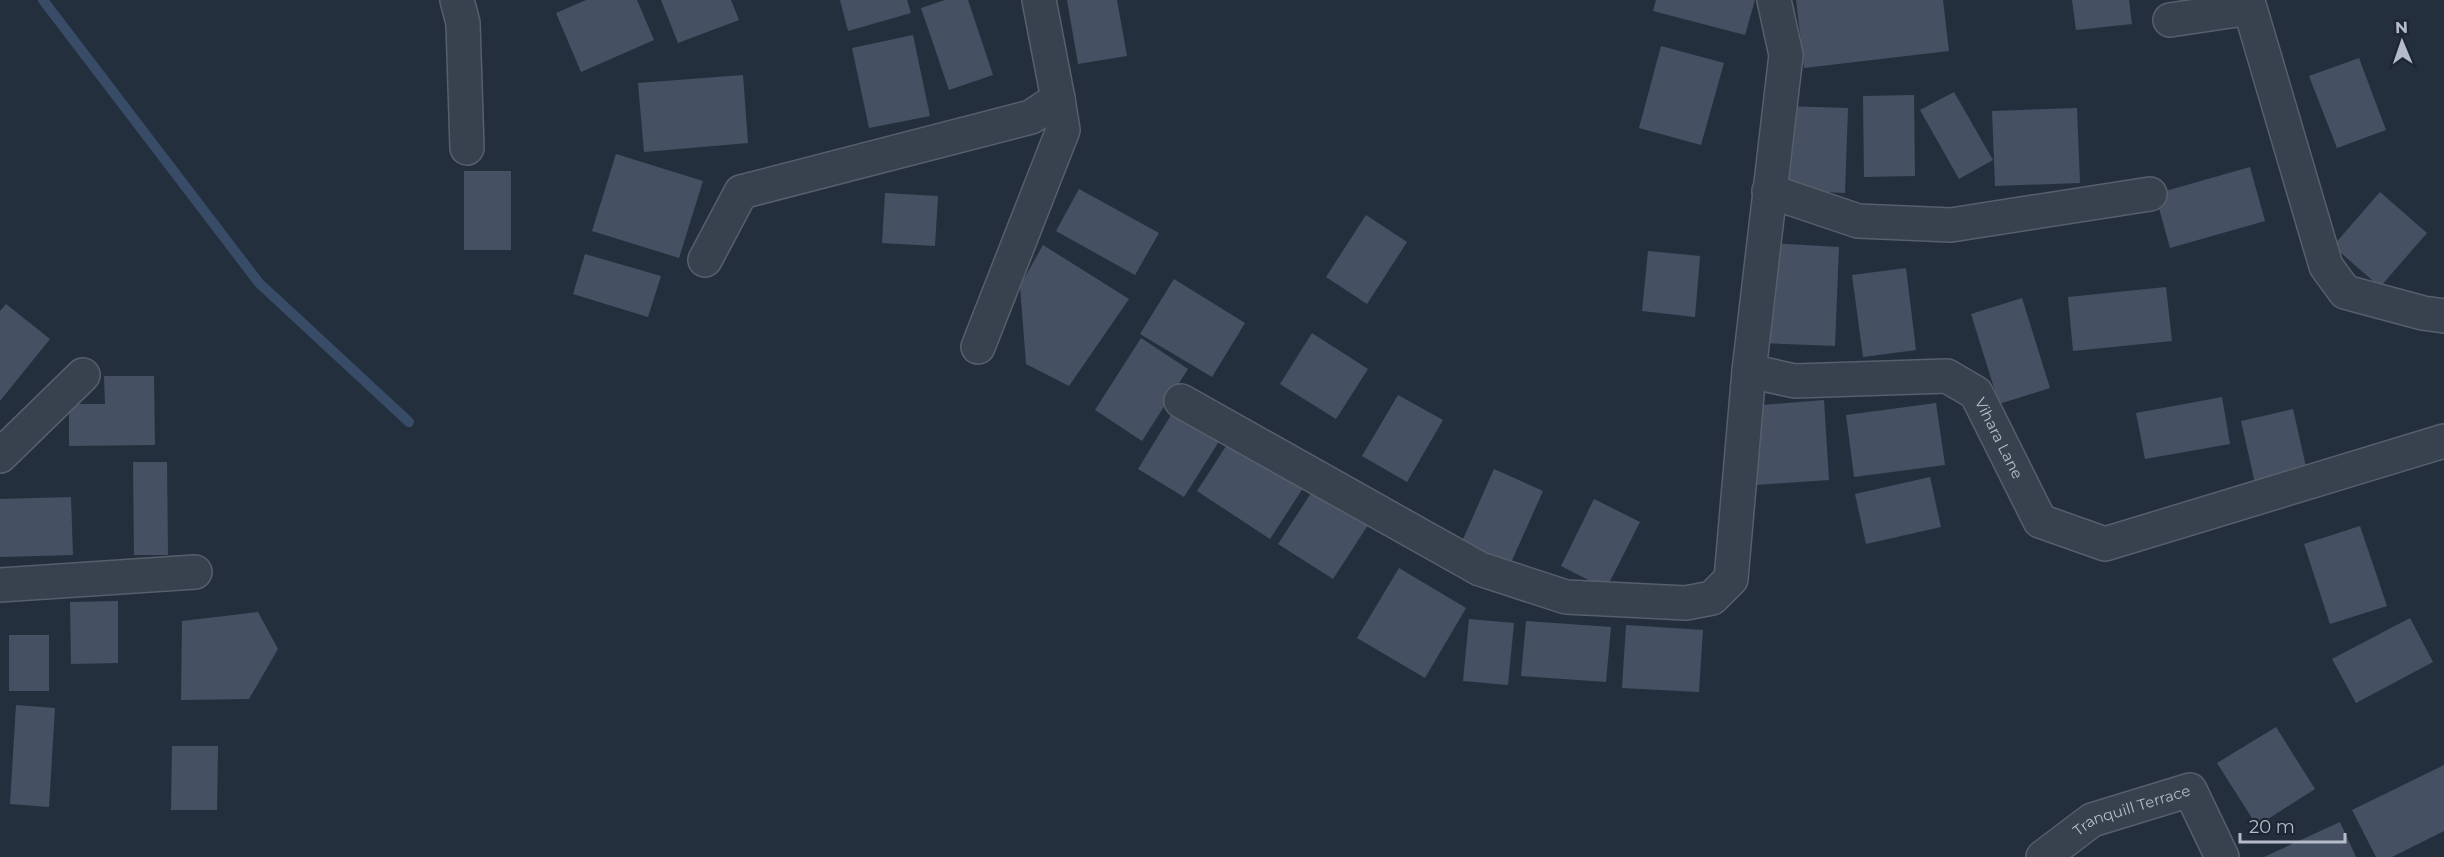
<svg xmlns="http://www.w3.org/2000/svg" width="2444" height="857" viewBox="0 0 2444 857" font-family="Montserrat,sans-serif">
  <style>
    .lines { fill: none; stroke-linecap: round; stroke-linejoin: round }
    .stream { stroke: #394c67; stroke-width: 10 }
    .building { fill: #455162 }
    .minor-casing { stroke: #565f6c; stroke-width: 36 }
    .minor { stroke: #38414e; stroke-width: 33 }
    .labels { text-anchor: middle; stroke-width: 6; stroke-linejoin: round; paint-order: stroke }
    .street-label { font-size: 15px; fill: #b4bcc9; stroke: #1d2633 }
  </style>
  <rect width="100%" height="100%" fill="#242f3e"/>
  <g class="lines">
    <!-- stream -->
    <path class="stream" d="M43,0L259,283L409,422"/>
  </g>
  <!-- building -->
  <g class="building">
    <path d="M586,0H637L654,40L581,72L556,13Z"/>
    <path d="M661,0H731L739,20L678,43Z"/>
    <path d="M840,0H907L911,13L848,31Z"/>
    <path d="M945,0H968L993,75L949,90L921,8Z"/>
    <path d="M1067,0H1117L1127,56L1078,64Z"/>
    <path d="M1656,0H1755L1745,35L1653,11Z"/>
    <path d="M1796,0H1943L1949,51L1804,68Z"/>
    <path d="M2072,0H2129L2132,24L2076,30Z"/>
    <path d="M913,35L930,116L869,128L852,48Z"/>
    <path d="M1661,46L1724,63L1701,145L1639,128Z"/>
    <path d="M2359,58L2386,130L2337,148L2309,76Z"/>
    <path d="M743,75L748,143L644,152L638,83Z"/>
    <path d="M1954,92L1993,160L1959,179L1920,110Z"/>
    <path d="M1914,95L1915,176L1864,177L1863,96Z"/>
    <path d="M1781,106L1848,108L1845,193L1777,190Z"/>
    <path d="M2077,108L2080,183L1995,186L1992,111Z"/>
    <path d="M616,154L703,181L679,258L592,231Z"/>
    <path d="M2250,167L2265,221L2170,248L2155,194Z"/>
    <rect x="464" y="171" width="47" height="79"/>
    <path d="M1079,189L1159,233L1135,275L1056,231Z"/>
    <path d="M2380,192L2427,233L2380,287L2333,246Z"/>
    <path d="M885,193L938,196L935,246L882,243Z"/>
    <path d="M1366,215L1407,242L1367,304L1326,277Z"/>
    <path d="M1767,243L1839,247L1835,346L1762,343Z"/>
    <path d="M1043,245L1129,299L1069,386L1026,364L1020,286Z"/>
    <path d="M1648,251L1700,256L1695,317L1642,311Z"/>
    <path d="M585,254L661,276L648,317L573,294Z"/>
    <path d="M1906,268L1916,350L1863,357L1852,275Z"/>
    <path d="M1174,279L1245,323L1212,377L1140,334Z"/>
    <path d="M2166,287L2172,341L2073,351L2068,297Z"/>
    <path d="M2022,298L2050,388L1999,404L1971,314Z"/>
    <path d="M6,304L50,339L0,401V311Z"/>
    <path d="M1312,333L1368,369L1336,419L1280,384Z"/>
    <path d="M1141,338L1188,369L1142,441L1095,410Z"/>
    <path d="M104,376H154L155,445L69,446V404H105Z"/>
    <path d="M1398,395L1443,420L1407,482L1362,456Z"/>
    <path d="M2222,397L2230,444L2145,459L2136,413Z"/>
    <path d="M1824,400L1829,480L1756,485L1750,406Z"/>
    <path d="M1936,403L1945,465L1854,477L1846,415Z"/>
    <path d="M1176,407L1223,435L1184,497L1138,469Z"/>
    <path d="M2293,409L2309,480L2257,492L2241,421Z"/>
    <path d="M1232,437L1305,485L1270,539L1197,491Z"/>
    <path d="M133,462H167L168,555H134Z"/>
    <path d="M1494,469L1543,491L1505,576L1456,555Z"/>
    <path d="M1930,477L1941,527L1866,544L1855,494Z"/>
    <path d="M1315,487L1370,522L1333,579L1278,544Z"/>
    <path d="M71,497L73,555L0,557V499Z"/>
    <path d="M1594,499L1640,522L1606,589L1561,566Z"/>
    <path d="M2360,526L2387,606L2330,624L2304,544Z"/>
    <path d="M1399,568L1466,608L1425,678L1357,638Z"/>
    <path d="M118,601V663L71,664L70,602Z"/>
    <path d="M258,612L278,649L249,699L181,700L182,621Z"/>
    <path d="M2410,618L2433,662L2356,703L2332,659Z"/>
    <path d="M1469,619L1514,623L1508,685L1463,681Z"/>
    <path d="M1526,621L1611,627L1606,682L1521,676Z"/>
    <path d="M1626,625L1703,630L1699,692L1622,688Z"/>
    <rect x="9" y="635" width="40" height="56"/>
    <path d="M16,705L55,708L49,807L10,804Z"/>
    <path d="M2276,727L2315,789L2257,826L2217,763Z"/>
    <path d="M172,746H218L217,810H171Z"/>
    <path d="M2444,765V831L2392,857H2376L2352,810Z"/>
    <path d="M2340,822L2356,857H2264Z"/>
  </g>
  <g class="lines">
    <defs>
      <g id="minor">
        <path d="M457,0L463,23L467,148"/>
        <path id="s1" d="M1774,0L1786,55L1749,371L1795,381L1947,376L1976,393L2040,521L2105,544L2444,441"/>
        <path d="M2170,20L2250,8L2326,266L2345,292L2423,313L2444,316"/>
        <path d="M1769,191L1858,221L1951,225L2150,194"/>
        <path d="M705,260L741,192L1031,117L1058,99L1039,0"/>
        <path d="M978,347L1063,130L1058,99"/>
        <path d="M1181,401L1480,569L1566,597L1686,603L1712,598L1731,579L1749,371"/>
        <path d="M0,456L83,375"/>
        <path d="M0,585L195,572"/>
        <path id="s2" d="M2043,857L2092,820L2190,790L2222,857"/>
      </g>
    </defs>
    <!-- minor casing -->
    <use href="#minor" class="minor-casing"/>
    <!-- minor -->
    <use href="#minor" class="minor"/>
  </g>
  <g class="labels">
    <!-- street labels -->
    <g class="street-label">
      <text dy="5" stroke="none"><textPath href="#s1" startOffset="658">Vihara Lane</textPath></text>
      <text dy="5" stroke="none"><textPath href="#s2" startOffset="102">Tranquill Terrace</textPath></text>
    </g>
  </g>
  <!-- north arrow -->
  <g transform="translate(2402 42) rotate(358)" stroke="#1d2633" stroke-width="4.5" paint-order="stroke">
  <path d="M0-4.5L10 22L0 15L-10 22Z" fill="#b4bcc9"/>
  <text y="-9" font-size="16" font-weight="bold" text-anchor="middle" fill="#b4bcc9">N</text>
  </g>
  <!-- scale -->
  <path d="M2240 833v9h105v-9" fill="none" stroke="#b4bcc9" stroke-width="3"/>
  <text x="2249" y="833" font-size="18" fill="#b4bcc9" stroke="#1d2633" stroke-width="4.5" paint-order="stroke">20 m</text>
</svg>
